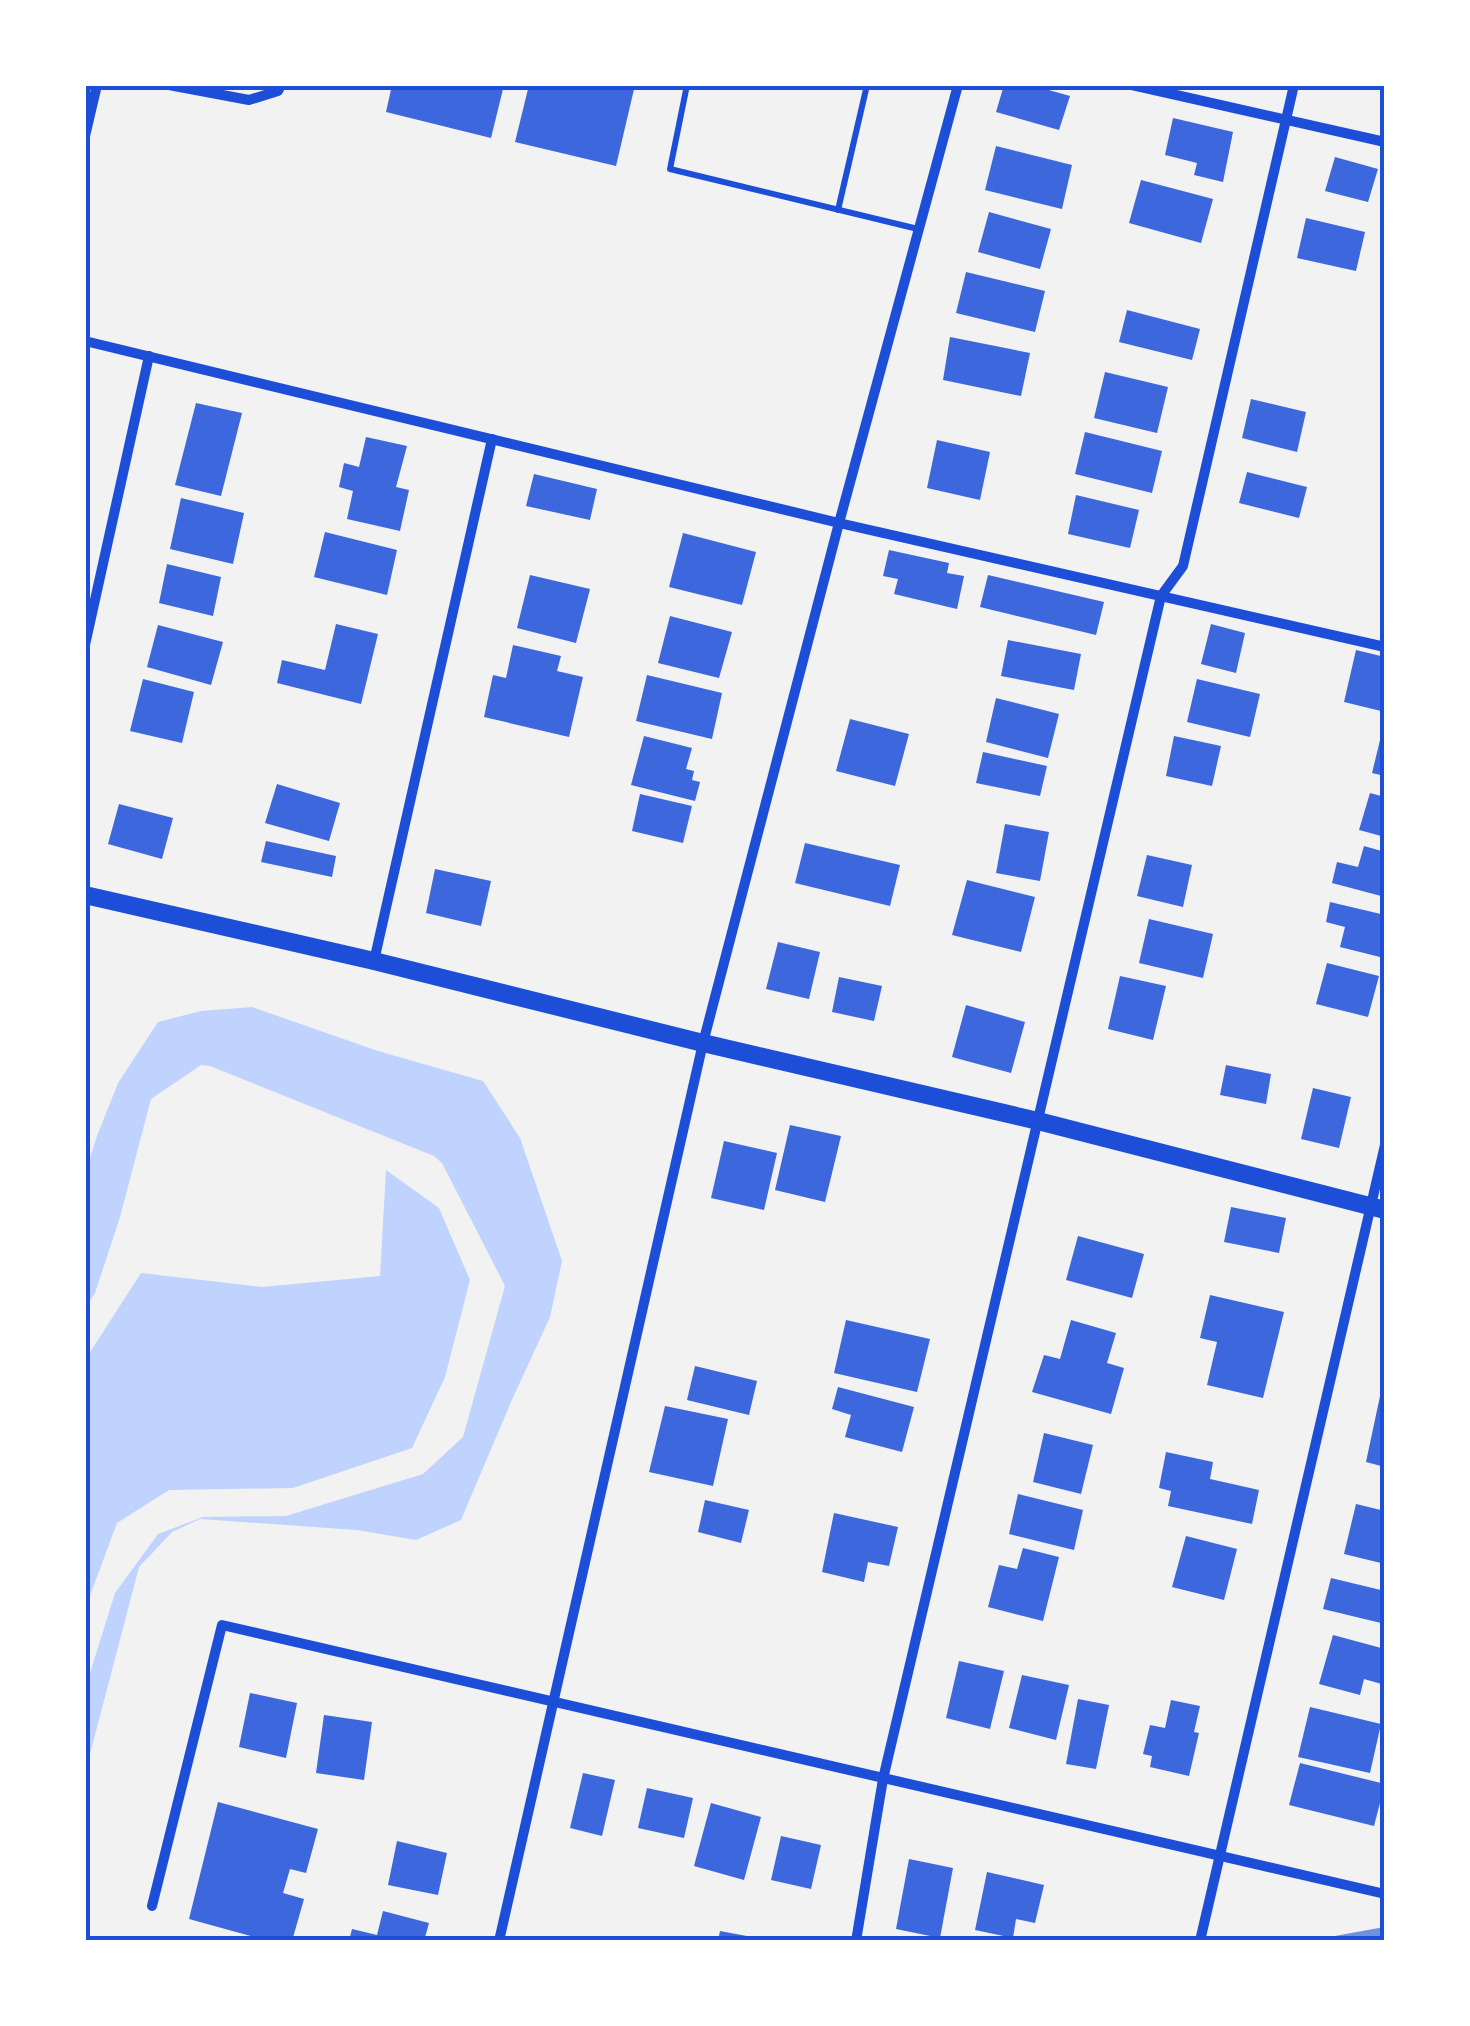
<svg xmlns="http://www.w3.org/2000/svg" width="1470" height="2026" viewBox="0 0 1470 2026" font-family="Helvetica,sans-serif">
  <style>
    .water { fill: #bfd3fe }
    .building { fill: #3d67dc }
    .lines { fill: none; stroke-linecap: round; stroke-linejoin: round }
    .service { stroke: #1d4ed8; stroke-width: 6 }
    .minor { stroke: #1d4ed8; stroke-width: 10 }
    .tertiary { stroke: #1d4ed8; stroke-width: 18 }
    .rail { stroke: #7290e2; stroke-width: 8 }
    .neatline { fill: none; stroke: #1d4ed8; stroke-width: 4 }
  </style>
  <rect width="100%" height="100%" fill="#f2f2f2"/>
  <!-- water -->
  <g class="water">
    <path d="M252,1007L378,1051L483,1081L520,1138L562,1261L550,1317L511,1402L461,1520L416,1540L357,1530L200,1519L172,1532L139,1567L85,1773V1689L115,1593L158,1534L203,1517L286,1516L423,1474L463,1437L505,1286L442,1163L434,1156L210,1066L201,1065L151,1099L120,1217L95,1293L85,1308V1174L97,1136L118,1083L158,1022L201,1011Z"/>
    <path d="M386,1170L439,1208L470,1280L445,1377L412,1448L293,1488L169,1490L117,1523L85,1609V1360L141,1273L262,1287L380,1276Z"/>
  </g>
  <!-- building -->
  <g class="building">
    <path d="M392,85H504L491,138L386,112Z"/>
    <path d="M529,85H635L616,166L515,142Z"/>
    <path d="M1004,85H1031L1070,96L1059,130L996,112Z"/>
    <path d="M1173,118L1233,132L1223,182L1194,175L1197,163L1165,155Z"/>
    <path d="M996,146L1072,165L1062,209L985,190Z"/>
    <path d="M1335,157L1378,169L1368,202L1325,191Z"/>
    <path d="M1141,180L1213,199L1201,243L1129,223Z"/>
    <path d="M989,212L1051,229L1040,269L978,252Z"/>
    <path d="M1306,218L1365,232L1356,271L1297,258Z"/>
    <path d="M966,272L1045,291L1035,332L956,313Z"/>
    <path d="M1127,310L1200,329L1192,360L1119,342Z"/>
    <path d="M950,337L1030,353L1021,396L943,380Z"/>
    <path d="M1105,372L1168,387L1157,433L1094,418Z"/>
    <path d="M1251,399L1306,412L1297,452L1242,438Z"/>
    <path d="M196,403L242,413L221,496L175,485Z"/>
    <path d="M1085,432L1162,451L1152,493L1075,474Z"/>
    <path d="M366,437L407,446L396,487L409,490L400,531L347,519L353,491L339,487L344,463L359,467Z"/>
    <path d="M937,440L990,452L980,500L927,488Z"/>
    <path d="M1247,472L1307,487L1299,518L1239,503Z"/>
    <path d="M534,474L597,489L590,520L526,506Z"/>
    <path d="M1076,495L1139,510L1130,548L1068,534Z"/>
    <path d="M181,498L244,513L233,564L170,549Z"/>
    <path d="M325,532L397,550L387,595L314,577Z"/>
    <path d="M683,533L756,552L742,605L669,587Z"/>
    <path d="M889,550L949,563L947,573L964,576L957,609L894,594L898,579L883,576Z"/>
    <path d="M167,564L221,577L213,616L159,603Z"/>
    <path d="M530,575L590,589L576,643L517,628Z"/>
    <path d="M988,575L1104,602L1096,635L980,607Z"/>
    <path d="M670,616L732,632L719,678L658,663Z"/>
    <path d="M336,624L378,634L361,704L277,683L282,660L325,670Z"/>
    <path d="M1211,624L1245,633L1236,673L1201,664Z"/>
    <path d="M158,625L223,642L211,685L147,667Z"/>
    <path d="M1008,640L1081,654L1074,690L1001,676Z"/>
    <path d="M513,645L561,656L557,671L583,677L569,737L484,717L493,675L506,678Z"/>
    <path d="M1356,650L1385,657V712L1344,702Z"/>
    <path d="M647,675L722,693L712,739L636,721Z"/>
    <path d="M143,679L194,692L182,743L130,731Z"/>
    <path d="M1197,679L1260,694L1250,737L1187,722Z"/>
    <path d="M996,698L1059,714L1048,758L986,742Z"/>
    <path d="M850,719L909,734L895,786L836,771Z"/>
    <path d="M1382,732L1385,733V776L1372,773Z"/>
    <path d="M644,736L692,748L686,769L694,771L692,780L700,782L695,801L631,785Z"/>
    <path d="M1174,736L1221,746L1212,786L1166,776Z"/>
    <path d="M983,752L1047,766L1040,796L976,783Z"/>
    <path d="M277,784L340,803L329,841L265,823Z"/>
    <path d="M1370,793L1385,797V837L1359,830Z"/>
    <path d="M640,794L692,806L683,843L632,831Z"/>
    <path d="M119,804L173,818L162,859L108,844Z"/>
    <path d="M1005,824L1049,832L1040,881L996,873Z"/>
    <path d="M266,841L336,856L332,877L261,862Z"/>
    <path d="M805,843L900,865L890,906L795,883Z"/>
    <path d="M1364,846L1385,852V897L1332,883L1337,862L1358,867Z"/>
    <path d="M1147,855L1192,865L1183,907L1137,896Z"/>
    <path d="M435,869L491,881L481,926L426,913Z"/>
    <path d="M967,880L1035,897L1021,952L952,935Z"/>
    <path d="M1330,902L1385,915V934L1380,957L1340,947L1345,927L1326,922Z"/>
    <path d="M1149,919L1213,934L1203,978L1139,963Z"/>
    <path d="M778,942L820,952L809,999L766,989Z"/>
    <path d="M1327,963L1379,976L1368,1017L1316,1004Z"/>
    <path d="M1120,976L1166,986L1153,1040L1108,1029Z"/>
    <path d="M839,977L882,986L874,1021L832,1012Z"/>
    <path d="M966,1005L1025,1022L1011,1073L952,1057Z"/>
    <path d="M1226,1065L1271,1074L1266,1104L1220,1095Z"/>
    <path d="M1313,1088L1351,1097L1339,1148L1301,1139Z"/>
    <path d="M790,1125L841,1136L825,1202L775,1190Z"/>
    <path d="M724,1141L777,1153L764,1210L711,1198Z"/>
    <path d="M1231,1207L1286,1218L1279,1253L1224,1242Z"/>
    <path d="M1078,1236L1144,1254L1132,1298L1066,1280Z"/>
    <path d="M1210,1295L1284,1312L1263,1398L1207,1385L1217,1342L1200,1338Z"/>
    <path d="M846,1320L930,1339L917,1392L834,1373Z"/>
    <path d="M1071,1320L1116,1333L1107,1363L1124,1368L1111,1414L1032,1392L1044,1355L1060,1359Z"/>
    <path d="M695,1366L757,1381L749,1415L687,1400Z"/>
    <path d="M1383,1382H1385V1467L1366,1462Z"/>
    <path d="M838,1387L914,1407L902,1452L845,1437L851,1415L832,1409Z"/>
    <path d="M665,1406L728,1419L713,1486L649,1472Z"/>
    <path d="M1044,1433L1093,1445L1081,1494L1033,1482Z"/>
    <path d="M1166,1452L1213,1462L1210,1479L1259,1490L1252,1524L1168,1506L1171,1491L1159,1488Z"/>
    <path d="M1018,1494L1083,1510L1074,1550L1009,1534Z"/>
    <path d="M705,1500L749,1510L741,1543L698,1532Z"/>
    <path d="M1356,1504L1385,1511V1564L1344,1554Z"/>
    <path d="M834,1513L898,1527L889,1566L868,1562L864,1582L822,1572Z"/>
    <path d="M1186,1536L1237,1549L1224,1600L1172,1587Z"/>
    <path d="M1023,1548L1059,1557L1043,1621L988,1607L999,1565L1017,1569Z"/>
    <path d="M1331,1578L1385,1591V1624L1323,1609Z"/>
    <path d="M1333,1635L1385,1649V1685L1364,1679L1360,1695L1319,1684Z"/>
    <path d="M959,1661L1004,1671L990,1729L946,1718Z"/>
    <path d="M1022,1675L1069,1685L1056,1740L1009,1728Z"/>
    <path d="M250,1693L297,1703L286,1758L239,1747Z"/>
    <path d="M1078,1699L1109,1705L1096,1769L1066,1764Z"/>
    <path d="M1171,1700L1200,1706L1194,1732L1199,1733L1189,1776L1150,1767L1152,1756L1143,1754L1150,1725L1165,1728Z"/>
    <path d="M1310,1707L1381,1724L1370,1773L1298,1757Z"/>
    <path d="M324,1715L372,1722L364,1780L316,1773Z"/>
    <path d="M1300,1763L1385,1784L1374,1826L1289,1805Z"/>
    <path d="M583,1773L615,1780L602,1836L570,1828Z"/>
    <path d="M647,1788L693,1798L684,1838L638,1828Z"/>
    <path d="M218,1802L318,1829L306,1873L290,1869L283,1893L304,1899L292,1941H269L189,1919Z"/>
    <path d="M711,1803L761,1817L744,1880L694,1866Z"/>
    <path d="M781,1836L821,1845L811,1889L771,1880Z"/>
    <path d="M397,1841L447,1853L438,1895L388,1885Z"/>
    <path d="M909,1859L953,1868L940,1938L896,1929Z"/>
    <path d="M987,1872L1044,1885L1035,1923L1016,1919L1013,1938L975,1930Z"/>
    <path d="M383,1911L429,1923L424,1941H349L352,1929L377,1935Z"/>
    <path d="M720,1931L763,1939V1941H718Z"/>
  </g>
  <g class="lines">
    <!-- service -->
    <g class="service">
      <path d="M687,85L670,169L918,229"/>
      <path d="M838,210L867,85"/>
    </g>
    <!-- minor -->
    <g class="minor">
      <path d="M169,85L249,100L278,91L281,85"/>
      <path d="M1132,85L1385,142"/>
      <path d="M85,136L97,85"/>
      <path d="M85,341L839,523L1385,647"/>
      <path d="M85,645L149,356"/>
      <path d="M374,961L492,439"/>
      <path d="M152,1906L222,1625L1385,1894"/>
      <path d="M499,1941L703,1043L839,523L958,85"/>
      <path d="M856,1941L883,1779L1161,596L1183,566L1294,85"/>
      <path d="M1200,1941L1385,1145"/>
    </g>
    <!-- tertiary -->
    <path class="tertiary" d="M85,895L374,961L703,1043L1038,1121L1385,1210"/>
    <!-- rail -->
    <path class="rail" d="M1330,1941L1385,1931"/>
  </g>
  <!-- border -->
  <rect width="1470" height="2026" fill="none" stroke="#ffffff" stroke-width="175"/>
  <rect x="88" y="88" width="1294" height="1850" class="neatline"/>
</svg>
